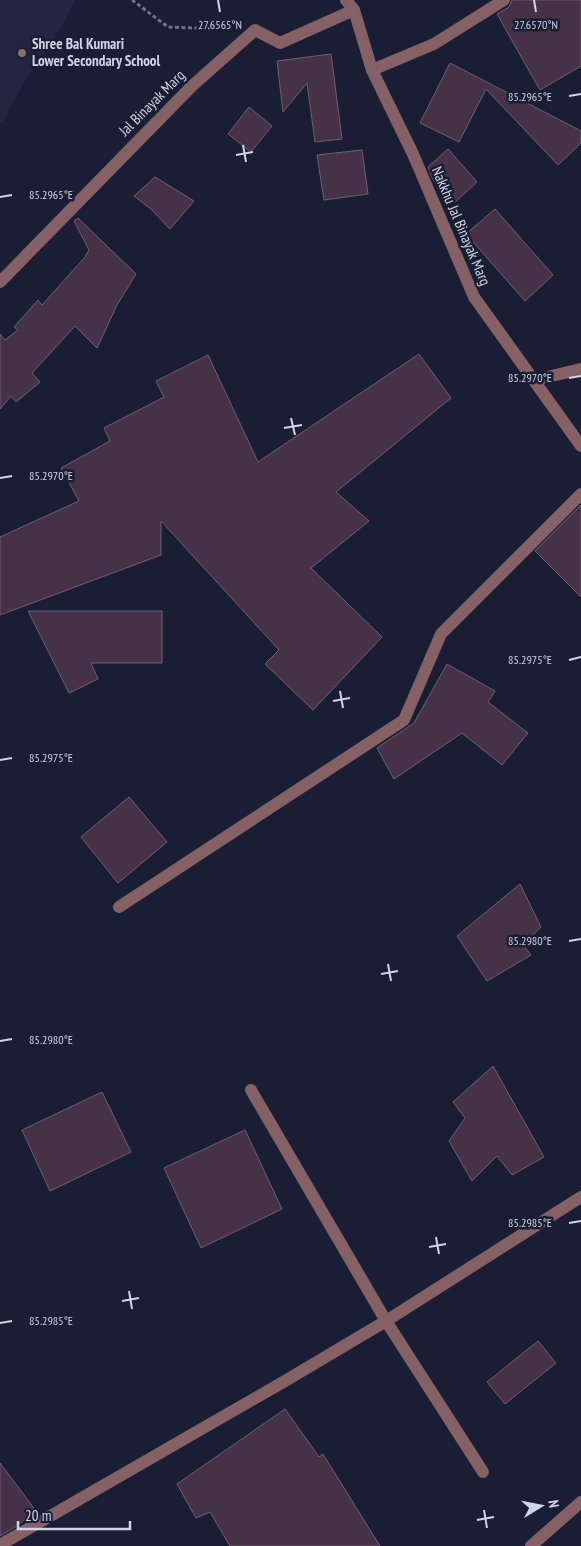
<svg xmlns="http://www.w3.org/2000/svg" width="581" height="1546" viewBox="0 0 581 1546" font-family="'PT Sans Narrow',sans-serif">
  <style>
    .built { fill: #222641 }
    .building { fill: #453247; stroke: #725d74 }
    .lines { fill: none; stroke-linecap: round; stroke-linejoin: round }
    .path { stroke: #6e7286; stroke-width: 3; stroke-dasharray: 4 2.5; stroke-linecap: butt }
    .minor { stroke: #856065; stroke-width: 12 }
    .ticks { fill: none; stroke: #d0d4e4; stroke-width: 2 }
    .education-dot { fill: #8d6e63; stroke: #1a1e34; stroke-width: 2 }
    .labels { text-anchor: middle; stroke-width: 5; stroke-linejoin: round; paint-order: stroke }
    .poi-label { font-size: 15px; font-weight: bold; fill: #d0d4e4; stroke: #1a1e34; text-anchor: start }
    .street-label { font-size: 15px; fill: #d0d4e4; stroke: #1a1e34 }
    .ticks-label { font-size: 12px; text-anchor: middle; fill: #d0d4e4; stroke: #1a1e34; stroke-width: 5; stroke-linejoin: round; paint-order: stroke }
  </style>
  <rect width="100%" height="100%" fill="#1a1e34"/>
  <!-- built -->
  <path class="built" d="M0,0H75L62,26L25,81L2,123L0,121Z"/>
  <!-- building -->
  <g class="building">
    <path d="M512,0H581V66L540,90L497,14L509,7Z"/>
    <path d="M331,54L342,139L315,142L307,83L283,112L277,61Z"/>
    <path d="M450,63L581,131V143L558,165L486,89L459,142L420,123Z"/>
    <path d="M249,107L272,126L251,152L228,134Z"/>
    <path d="M448,149L477,182L454,203L433,180L428,167Z"/>
    <path d="M362,150L368,194L324,200L317,155Z"/>
    <path d="M155,177L194,201L170,229L151,209L134,196Z"/>
    <path d="M495,209L553,275L525,301L466,234Z"/>
    <path d="M78,218L136,274L117,305L97,348L75,326L32,373L40,382L16,402L11,396L0,409V334L5,340L18,330L14,327L38,300L42,305L85,257L89,250L74,221Z"/>
    <path d="M419,354L451,398L336,492L369,521L311,568L382,637L313,710L265,664L279,650L161,521V555L0,615V537L79,501L61,468L110,441L104,428L164,397L156,381L208,355L258,462Z"/>
    <path d="M581,505V597L535,551Z"/>
    <path d="M28,611H162V663H91L98,679L69,693Z"/>
    <path d="M447,664L495,691L488,702L528,733L502,765L462,733L394,779L377,748L414,723Z"/>
    <path d="M129,797L167,842L118,883L81,837Z"/>
    <path d="M520,884L541,927L523,945L531,955L487,981L457,936Z"/>
    <path d="M493,1066L544,1157L512,1175L497,1156L472,1181L449,1141L465,1118L453,1102Z"/>
    <path d="M102,1092L131,1152L50,1191L22,1130Z"/>
    <path d="M245,1130L282,1209L201,1248L164,1168Z"/>
    <path d="M538,1341L556,1363L505,1404L487,1382Z"/>
    <path d="M285,1409L319,1457L323,1454L380,1546H230L210,1512L196,1518L177,1484Z"/>
    <path d="M0,1463L36,1511L15,1527L0,1536Z"/>
  </g>
  <g class="lines">
    <!-- path -->
    <path class="path" d="M132,0L168,27L217,29"/>
    <!-- minor -->
    <g class="minor">
      <path d="M346,0L354,10L372,70L413,154L474,297L581,446"/>
      <path d="M372,70L434,44L504,0"/>
      <path d="M0,282L192,86L255,30L280,43L354,10"/>
      <path d="M534,380L581,369"/>
      <path d="M119,907L404,720L441,634L581,494"/>
      <path d="M251,1090L386,1321L483,1472"/>
      <path d="M0,1545L285,1381L386,1321L581,1197"/>
      <path d="M531,1546L581,1502"/>
    </g>
  </g>
  <!-- ticks -->
  <path class="ticks" d="M218,0L220,12M534,0L536,12M569,96L581,94M243,145L246,162M236,155L253,152M0,197L12,195M569,378L581,376M291,418L295,435M284,428L302,425M0,478L12,476M569,660L581,657M340,691L343,708M333,701L350,698M0,760L12,758M569,941L581,939M388,964L391,981M381,974L398,971M0,1041L12,1039M569,1223L581,1221M436,1237L439,1254M429,1247L446,1244M129,1291L132,1309M122,1301L139,1298M0,1323L12,1321M484,1510L487,1528M477,1520L494,1517"/>
  <!-- markers -->
  <circle class="education-dot" cx="22" cy="53" r="5"/>
  <g class="labels">
    <!-- poi labels -->
    <g class="poi-label">
      <text x="32" y="49">Shree Bal Kumari<tspan x="32" dy="17">Lower Secondary School</tspan></text>
    </g>
    <!-- street labels -->
    <g class="street-label">
      <text transform="translate(152 103) rotate(-45)" y="5">Jal Binayak Marg</text>
      <text transform="translate(461 226) rotate(67)" y="5">Nakkhu Jal Binayak Marg</text>
    </g>
  </g>
  <g class="ticks-label">
    <text x="220" y="29">27.6565°N</text>
    <text x="536" y="29">27.6570°N</text>
    <text x="530" y="101">85.2965°E</text>
    <text x="51" y="199">85.2965°E</text>
    <text x="530" y="382">85.2970°E</text>
    <text x="51" y="480">85.2970°E</text>
    <text x="530" y="664">85.2975°E</text>
    <text x="51" y="762">85.2975°E</text>
    <text x="530" y="945">85.2980°E</text>
    <text x="51" y="1044">85.2980°E</text>
    <text x="530" y="1227">85.2985°E</text>
    <text x="51" y="1325">85.2985°E</text>
  </g>
  <!-- north arrow -->
  <g transform="translate(541 1506) rotate(80)" stroke="#1a1e34" stroke-width="4" paint-order="stroke">
  <path d="M0-4L9 19L0 12L-9 19Z" fill="#d0d4e4"/>
  <text y="-8" font-size="14" font-weight="bold" text-anchor="middle" fill="#d0d4e4">N</text>
  </g>
  <!-- scale -->
  <path d="M18 1521v8h112v-8" fill="none" stroke="#d0d4e4" stroke-width="2.5"/>
  <text x="25" y="1521" font-size="15" fill="#d0d4e4" stroke="#1a1e34" stroke-width="4" paint-order="stroke">20 m</text>
</svg>
